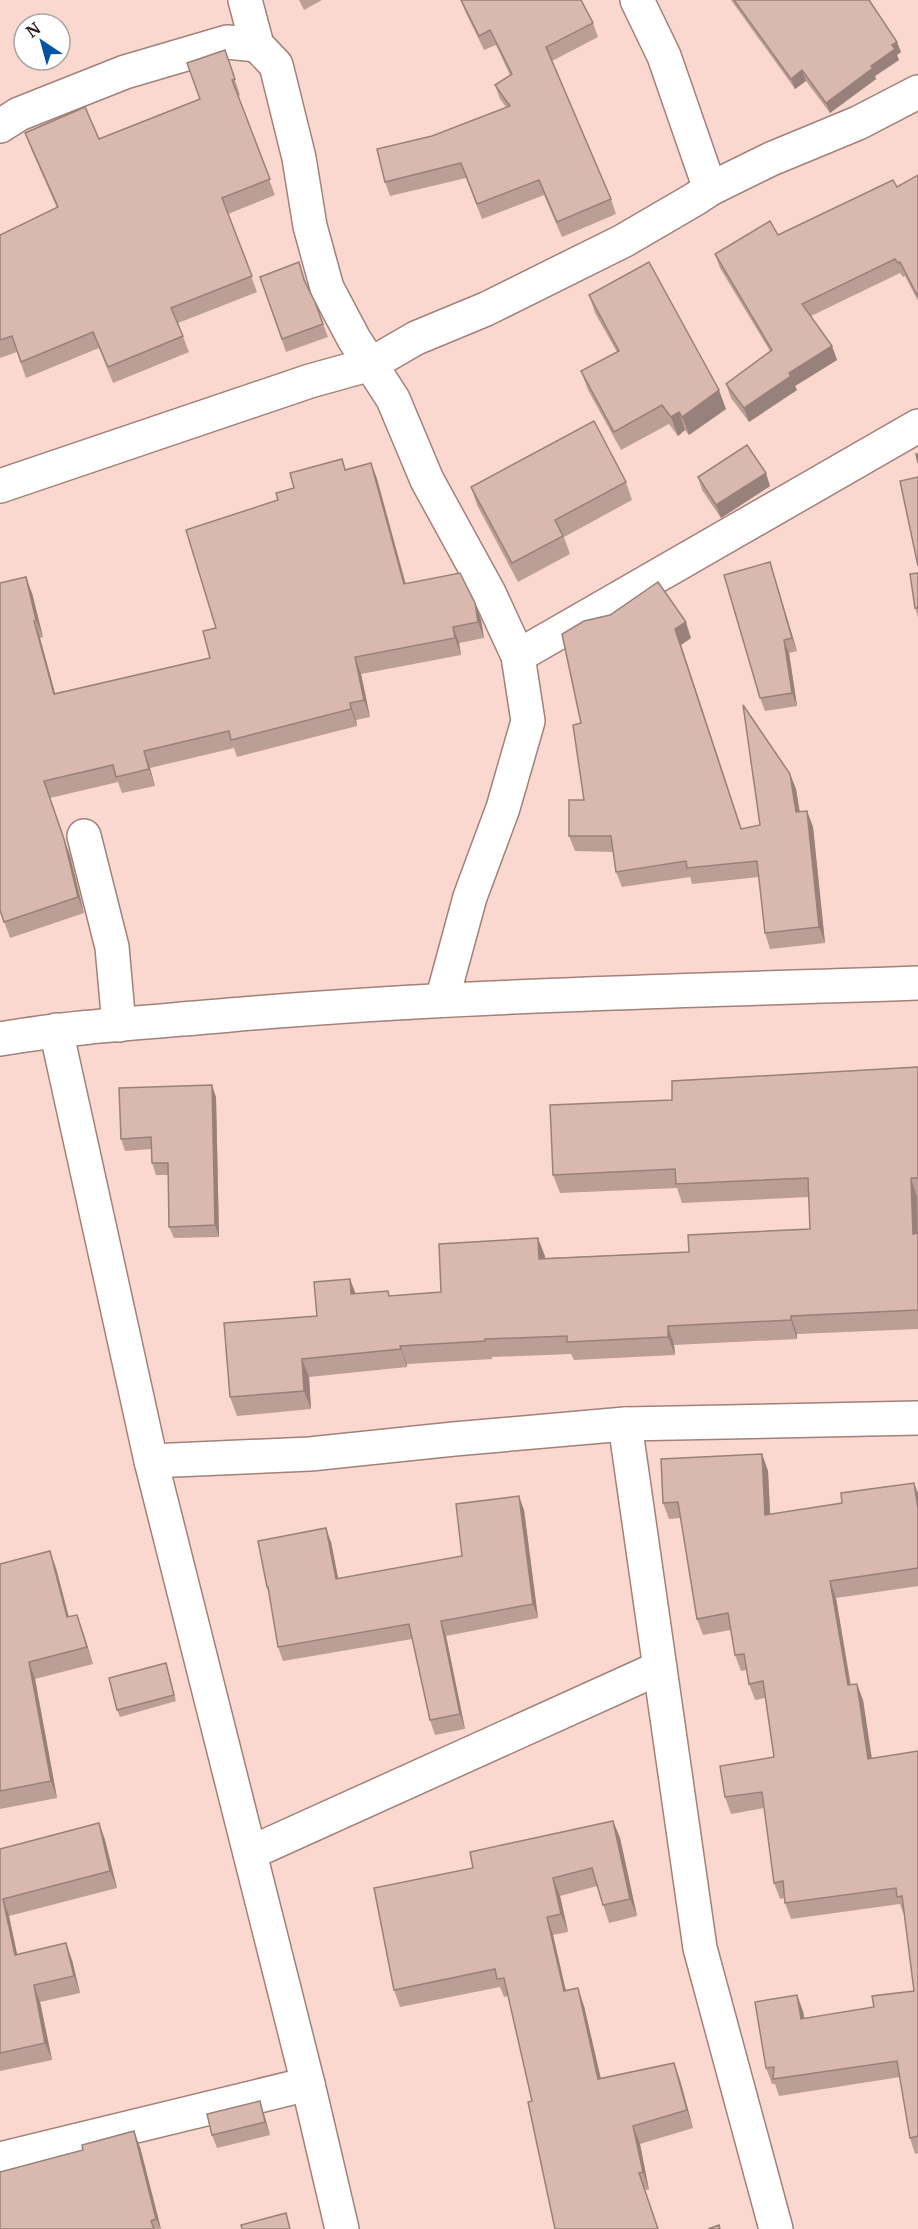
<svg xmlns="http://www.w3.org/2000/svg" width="918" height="2229" viewBox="0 0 918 2229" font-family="Merriweather,serif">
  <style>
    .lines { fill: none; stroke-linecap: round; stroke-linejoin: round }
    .minor-casing { stroke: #a18179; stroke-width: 36 }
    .minor { stroke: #fff; stroke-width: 33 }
    .wall { fill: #bb9e96 }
    .shaded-wall { fill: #98817a }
    .building { fill: #d9b8af; stroke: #98817a; stroke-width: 1.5 }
  </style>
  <rect width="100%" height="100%" fill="#fbd8cf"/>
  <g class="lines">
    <defs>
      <g id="minor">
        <path d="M245,0L257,45L276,65L299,158L310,226L327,288L354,339L393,399L427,480L489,593L518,656L528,721L503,808L470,897L442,1000"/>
        <path d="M637,0L664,56L710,189"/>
        <path d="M0,126L19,114L125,72L227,42L257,45"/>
        <path d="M0,486L310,381L371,364L416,338L486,309L623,241L695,199L710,189L771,159L858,123L918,92"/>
        <path d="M518,656L918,426"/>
        <path d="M84,836L112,947L119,1025"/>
        <path d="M56,1030L151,1461L308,2084L342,2229"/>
        <path d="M0,1039C76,1026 153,1022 230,1015C459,995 689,991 918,983"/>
        <path d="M625,1424L700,1948L776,2229"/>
        <path d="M151,1461L310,1454L454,1439L625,1424L918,1418"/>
        <path d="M250,1853L659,1668"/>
        <path d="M0,2159L308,2084"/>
      </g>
    </defs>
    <!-- minor casing -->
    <use href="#minor" class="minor-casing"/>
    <!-- minor -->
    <use href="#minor" class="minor"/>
  </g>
  <!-- wall -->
  <g class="wall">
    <path d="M299,0H322L304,10Z"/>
    <path d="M461,0L593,23L598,37L552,61L611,199L616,214L562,237L544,195L482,219L466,178L390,196L385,182L506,107L500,99L495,85L510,75L496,45L484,50L465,11Z"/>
    <path d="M731,0H869L901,52L897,55L899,60L875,76L876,79L830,113L806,81L795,89Z"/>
    <path d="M225,50L240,95L238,96L275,195L228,214L257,292L178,323L189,352L113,383L99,348L26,378L17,352L0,358V235L57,208L31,149L25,133L99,139L200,99Z"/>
    <path d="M918,175V301L905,276L903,277L900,273L811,316L832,346L837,360L795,386L797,390L749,422L731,398L726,384L770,351L720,268L715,254L778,235L897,187Z"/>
    <path d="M299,262L307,285L315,302L328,337L286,352L260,277Z"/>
    <path d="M589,295L726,409L689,435L685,430L678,436L669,424L621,450L588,390L581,371L617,352L595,313Z"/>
    <path d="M342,459L346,470L371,463L377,479L406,584L475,603L481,620L484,638L459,643L461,655L361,674L370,717L356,720L357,726L237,757L234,748L150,768L155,786L122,793L118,782L50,798L70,856L84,913L10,938L0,910L32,593L43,637L40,638L55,694L210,658L216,628L278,500L294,488Z"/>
    <path d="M698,477L770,486L721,518L702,490Z"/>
    <path d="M626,482L632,500L564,537L570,554L518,582L477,505L471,487Z"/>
    <path d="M770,562L774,575L797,651L789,653L797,706L765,711L760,698Z"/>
    <path d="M918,573V617L915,608Z"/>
    <path d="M562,634L691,638L681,645L741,829L760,825L790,774L796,789L800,812L807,811L813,827L825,943L770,949L765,933L759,877L692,884L690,877L622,887L616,872L613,852L575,851L569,836L584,800L581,723Z"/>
    <path d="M918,1067V1329L797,1334V1339L674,1345L675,1355L574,1360L571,1354L492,1357V1359L407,1364V1367L309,1377L311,1409L237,1416L230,1397L317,1316L350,1279L355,1294L390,1296L441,1292L545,1256V1258L689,1252L810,1229L809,1197L682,1203L677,1188L560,1193L553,1175L672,1100Z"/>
    <path d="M216,1097L219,1237L174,1238L169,1227L168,1175H156L152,1163L151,1149L125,1151L121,1139Z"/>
    <path d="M762,1454L768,1471L770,1514L918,1493V1586L836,1598L851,1685L863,1700L872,1758L918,1751V2153L915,2154L910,2138L900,2077L779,2096L775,2084H772L766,2068L803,2011L804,2018L874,2007L914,1991L904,1913H903L900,1904L791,1919L785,1903V1898L780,1899L774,1883L764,1808L731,1814L725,1797L774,1757L765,1698L755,1700L749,1684L747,1670L741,1671L735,1655L731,1630L703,1635L697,1619L681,1518L669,1519L663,1503Z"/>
    <path d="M524,1510L538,1618L446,1636L465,1729L435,1735L430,1720L412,1639L283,1661L278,1647L269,1595L267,1587L331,1542L338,1578L462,1556Z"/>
    <path d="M0,1564L56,1568L69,1617L83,1632L93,1664L35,1679L57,1798L0,1809Z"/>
    <path d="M166,1663L176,1701L120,1717L117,1710Z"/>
    <path d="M613,1821L620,1838L637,1916L609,1923L597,1886L560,1896L568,1932L553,1935L566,1991L584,2006L601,2079L680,2080L693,2128L640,2144L649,2190H646L532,2101L508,1996L504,1997L500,1987L400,2007L394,1990L473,1868Z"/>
    <path d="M99,1823L105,1840L117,1888L9,1916L17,1955L72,1960L80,1993L40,2002L52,2060L0,2071V1849Z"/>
    <path d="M264,2114L270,2135L217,2148L212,2135Z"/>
    <path d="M140,2147L161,2229H0Z"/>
  </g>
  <!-- shaded-wall -->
  <g class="shaded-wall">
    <path d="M897,42L901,52L897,55L899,60L875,76L876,79L830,113L826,103L871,66Z"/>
    <path d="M802,70L806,81L795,89L791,79Z"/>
    <path d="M832,346L837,360L795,386L797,390L749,422L744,408L789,373Z"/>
    <path d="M719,390L726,409L689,435L682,417Z"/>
    <path d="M679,412L685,430L678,436L671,417Z"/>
    <path d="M371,463L377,479L410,601L404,584Z"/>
    <path d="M766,473L770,486L721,518L716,505Z"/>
    <path d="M770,562L774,575L797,651L792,638Z"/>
    <path d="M26,577L32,593L43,637L36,620Z"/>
    <path d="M475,603L481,620L484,638L478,622Z"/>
    <path d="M34,621L40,638L60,711L54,694Z"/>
    <path d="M686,622L691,638L681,645L747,845L675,629Z"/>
    <path d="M453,627L459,643L461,655L455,638Z"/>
    <path d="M784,640L789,653L797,706L792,693Z"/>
    <path d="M355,657L361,674L370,717L364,700Z"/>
    <path d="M350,703L356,720L357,726L351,709Z"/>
    <path d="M144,751L150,768L155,786L149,769Z"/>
    <path d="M790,774L796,789L802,828L796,812Z"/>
    <path d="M44,781L70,856L84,913L78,897Z"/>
    <path d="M807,811L813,827L825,943L819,927Z"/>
    <path d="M212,1085L216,1097L219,1237L215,1225Z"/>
    <path d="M911,1178L917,1197L918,1248L913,1234Z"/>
    <path d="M538,1238L545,1256L546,1277L539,1259Z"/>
    <path d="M350,1279L357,1297L351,1294Z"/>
    <path d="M791,1316L797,1334V1339L791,1320Z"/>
    <path d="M668,1326L674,1345L675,1355L668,1337Z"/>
    <path d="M400,1346L407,1364V1367Z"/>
    <path d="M302,1359L309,1377L311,1409L304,1391Z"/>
    <path d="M762,1454L768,1471L771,1531L765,1515Z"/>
    <path d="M914,1483L918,1493V1509Z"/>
    <path d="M519,1496L524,1510L538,1618L533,1604Z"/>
    <path d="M326,1528L331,1542L341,1593L336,1579Z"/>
    <path d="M50,1551L56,1568L73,1634L67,1617Z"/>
    <path d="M830,1581L836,1598L853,1702L848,1685Z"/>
    <path d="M77,1615L83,1632L93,1664L87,1647Z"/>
    <path d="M441,1621L446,1636L465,1729L460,1714Z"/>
    <path d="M29,1662L35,1679L57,1798L51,1781Z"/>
    <path d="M857,1684L863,1700L874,1775L868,1759Z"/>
    <path d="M613,1821L620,1838L637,1916L630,1899Z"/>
    <path d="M99,1823L105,1840L117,1888L110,1871Z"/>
    <path d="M553,1878L560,1896L568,1932L561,1914Z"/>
    <path d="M3,1899L9,1916L21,1972L15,1955Z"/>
    <path d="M547,1917L553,1935L570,2009L564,1991Z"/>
    <path d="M66,1943L72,1960L80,1993L74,1976Z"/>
    <path d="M34,1985L40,2002L52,2060L45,2043Z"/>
    <path d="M578,1988L584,2006L605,2097L598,2079Z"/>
    <path d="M797,1995L803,2011L807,2035L801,2019Z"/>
    <path d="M674,2063L680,2080L693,2128L687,2110Z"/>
    <path d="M260,2101L264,2114L270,2135L265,2122Z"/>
    <path d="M633,2126L640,2144L649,2190L643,2172Z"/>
    <path d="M134,2131L140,2147L161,2229L156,2219Z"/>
  </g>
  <!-- building -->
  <g class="building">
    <path d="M461,0H581L593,23L546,47L611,199L557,222L539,180L477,204L461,163L385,182L377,149L432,136L510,106L495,85L512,74L490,30L479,36Z"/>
    <path d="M734,0H869L897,42L892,45L895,49L871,66L873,68L826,103L802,70L791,79Z"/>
    <path d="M225,50L235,79L232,80L270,179L222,198L252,276L171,308L183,336L108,367L93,332L21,362L12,336L0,340V235L58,207L25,133L85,107L99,139L200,99L187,63Z"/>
    <path d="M918,175V297L900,262L898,263L895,259L802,304L832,346L789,373L791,376L744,408L726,384L772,350L715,254L770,221L778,235L893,180L897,187Z"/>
    <path d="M299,262L304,280L315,302L323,324L282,339L260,277Z"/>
    <path d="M649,262L719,390L682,417L679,412L671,417L662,405L614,432L581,371L619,351L589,295Z"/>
    <path d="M594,421L626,482L555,520L563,536L512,563L471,487Z"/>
    <path d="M747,445L766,473L716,505L698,477Z"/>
    <path d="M916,454H918V463Z"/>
    <path d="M342,459L345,470L371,463L404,584L460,573L475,603L478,622L453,627L455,638L355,657L364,700L350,703L351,709L231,740L229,731L144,751L149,769L116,777L113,765L44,781L64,839L78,897L4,922L0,910V583L26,577L36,620L34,621L54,694L210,658L203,631L216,628L186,530L278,500L276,493L294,488L290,473Z"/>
    <path d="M918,477V566L900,481Z"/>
    <path d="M770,562L792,638L784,640L792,693L760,698L724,575Z"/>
    <path d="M918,573V608H915L910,574Z"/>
    <path d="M658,582L686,622L675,629L741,829L760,825L743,705L790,774L796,812L807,811L819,927L765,933L757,861L687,868L686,861L616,872L611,836H569V800H584L573,725L581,723L562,634L584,621L610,615Z"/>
    <path d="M918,1067V1178H911L913,1234L918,1233V1310L791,1316V1320L668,1326V1337L567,1342V1336L485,1339V1341L400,1346L401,1349L302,1359L304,1391L230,1397L224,1323L317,1316L314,1282L350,1279L351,1294L388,1291L389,1296L441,1292L439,1244L538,1238L539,1259L689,1252L688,1235L810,1229L808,1178L676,1184L675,1169L553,1175L550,1105L672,1100V1081Z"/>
    <path d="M212,1085L215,1225L169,1227L168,1163H152L151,1137L121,1139L119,1088Z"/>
    <path d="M762,1454L765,1515L842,1503L841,1493L914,1483L918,1509V1568L830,1581L848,1685L857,1684L868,1759L918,1751V2136L910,2138L897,2061L773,2079L774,2067L766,2068L755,2002L797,1995L801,2019L874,2007L872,1996L914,1991L902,1896L897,1897L896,1888L785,1903L783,1881L774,1883L762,1792L725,1797L720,1766L774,1757L763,1681L749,1684L744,1654L735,1655L728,1613L697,1619L678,1502L663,1503L661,1459Z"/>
    <path d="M519,1496L533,1604L441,1621L460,1714L430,1720L409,1624L278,1647L268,1587H267L258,1541L326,1528L336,1579L462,1556L456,1504Z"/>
    <path d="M50,1551L67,1617L77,1615L87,1647L29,1662L51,1781L0,1791V1564Z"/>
    <path d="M166,1663L174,1695L117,1710L109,1678Z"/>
    <path d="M613,1821L630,1899L603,1905L592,1868L553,1878L561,1914L547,1917L564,1991L578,1988L598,2079L674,2063L687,2110L633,2126L643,2172L639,2173L658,2229H555L528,2102L532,2101L504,1978L497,1979L495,1969L394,1990L374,1888L473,1868L470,1852Z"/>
    <path d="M99,1823L110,1871L3,1899L15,1955L66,1943L74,1976L34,1985L45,2043L0,2053V1849Z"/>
    <path d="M260,2101L265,2122L212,2135L207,2114Z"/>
    <path d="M134,2131L156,2219L151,2221L154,2229H0V2172L83,2150L82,2145Z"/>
    <path d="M286,2213L290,2229H242L241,2225Z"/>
    <path d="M719,2225L720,2229H708Z"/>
  </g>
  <!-- north arrow -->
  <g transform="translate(42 42) rotate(324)"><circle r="28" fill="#ffffff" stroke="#a9a5a3" stroke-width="1.5"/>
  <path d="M0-4.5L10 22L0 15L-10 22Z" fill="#0054a2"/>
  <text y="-9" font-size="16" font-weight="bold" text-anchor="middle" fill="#291d1a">N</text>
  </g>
</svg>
